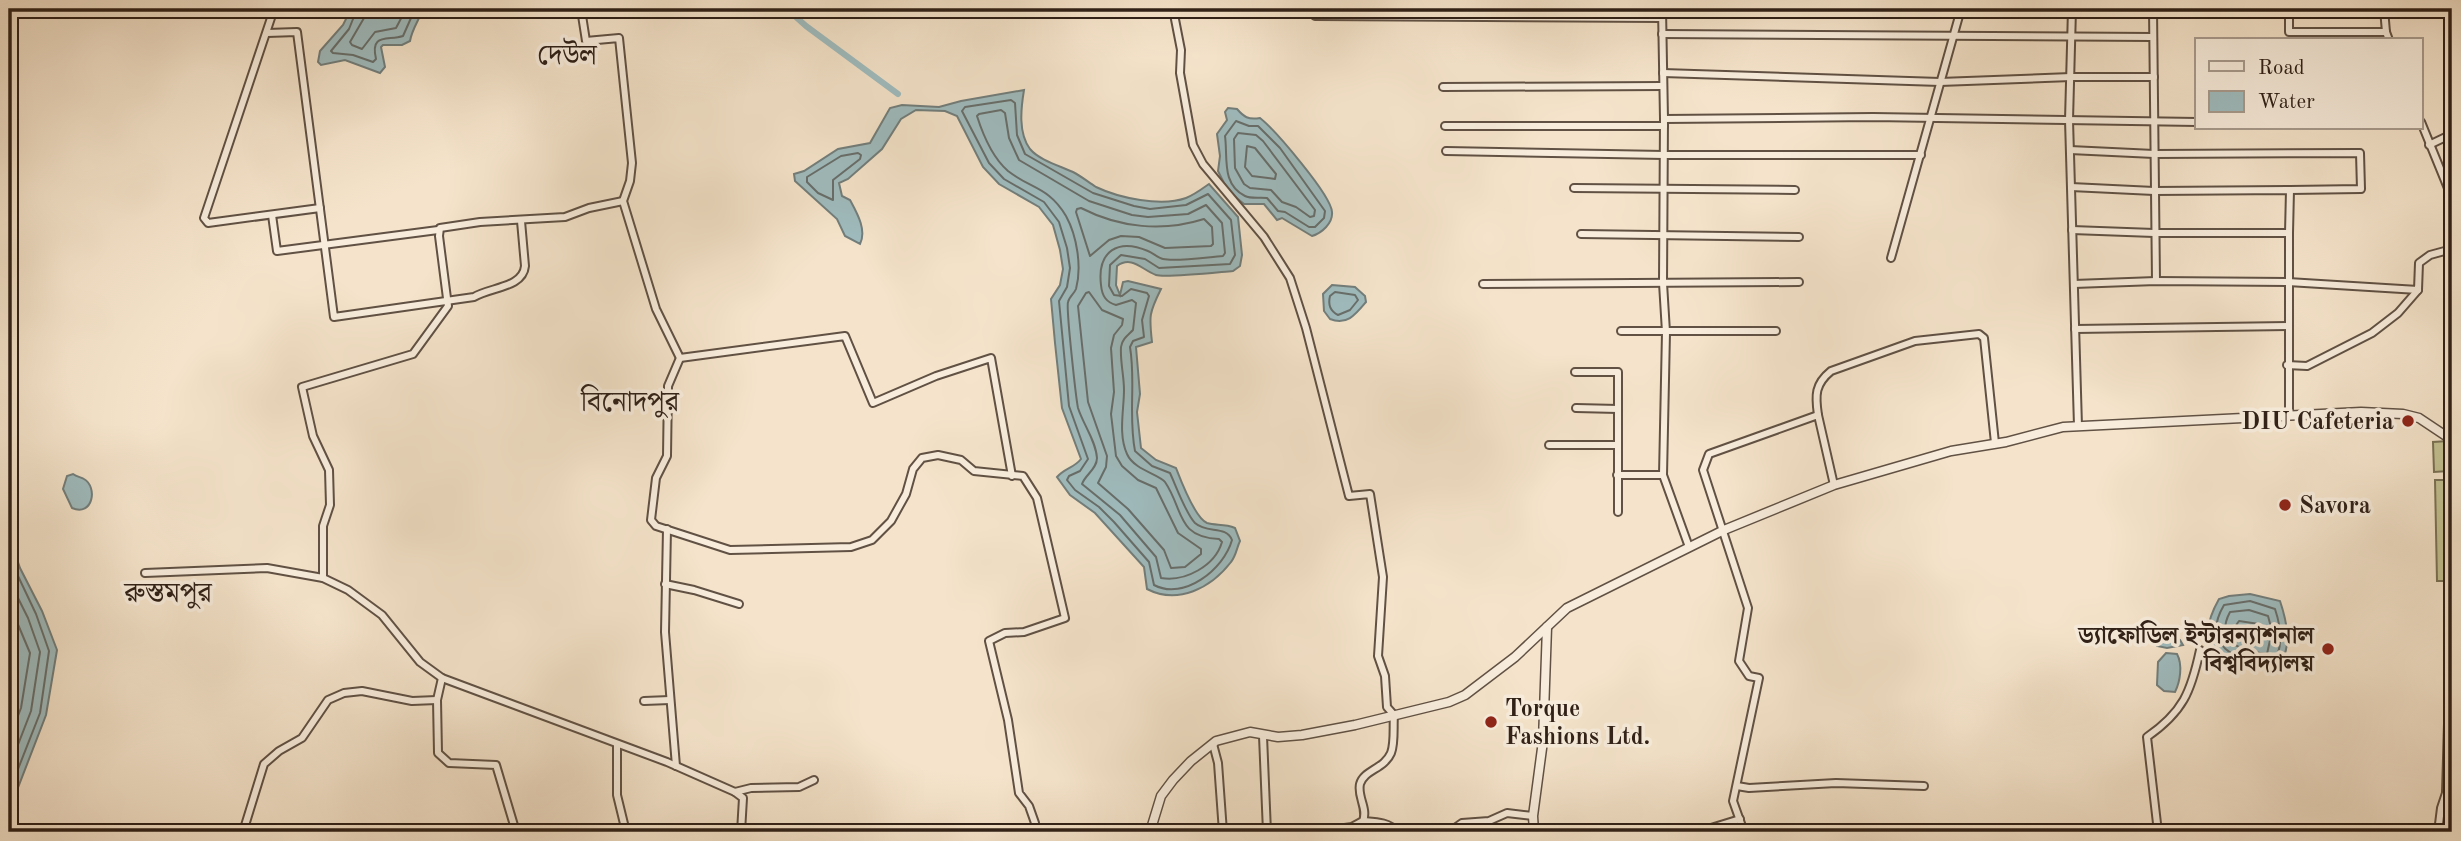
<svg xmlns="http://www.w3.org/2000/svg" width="2461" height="841" viewBox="0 0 2461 841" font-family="'Old Standard TT','Noto Serif Bengali',serif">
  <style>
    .green { fill: #c3c292; stroke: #797154; stroke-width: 2 }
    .water { fill: #9fbcbf; stroke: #727e7c; stroke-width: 2 }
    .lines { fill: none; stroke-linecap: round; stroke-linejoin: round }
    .shore { stroke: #676e6b; stroke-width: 2 }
    .canal { stroke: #9fbcbf; stroke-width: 6 }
    .ferry { stroke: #514f49; stroke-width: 2; stroke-dasharray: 9 7; stroke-linecap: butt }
    .minor-casing { stroke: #605144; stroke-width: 10 }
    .tertiary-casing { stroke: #605144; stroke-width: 11 }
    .minor { stroke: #f8eddd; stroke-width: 6 }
    .tertiary { stroke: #f8eddd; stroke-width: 8 }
    .poi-dot { fill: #8f2418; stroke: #f8eddd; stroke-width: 2.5 }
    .labels { text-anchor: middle; stroke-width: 7; stroke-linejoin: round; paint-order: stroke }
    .poi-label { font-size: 24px; font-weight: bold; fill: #2f2017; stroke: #f8eddd; text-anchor: end }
    .quarter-label { font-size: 28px; fill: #2f2017; stroke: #f8eddd }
  </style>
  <rect width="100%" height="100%" fill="#f5e4cb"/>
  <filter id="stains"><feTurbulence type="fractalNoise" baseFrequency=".00286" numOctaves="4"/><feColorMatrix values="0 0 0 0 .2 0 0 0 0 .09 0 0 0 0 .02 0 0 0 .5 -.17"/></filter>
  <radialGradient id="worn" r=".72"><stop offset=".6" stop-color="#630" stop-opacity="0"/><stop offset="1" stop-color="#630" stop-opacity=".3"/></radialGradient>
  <!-- green -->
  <g class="green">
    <path d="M2448,441L2449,471L2434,472L2433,442Z"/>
    <path d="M2435,480H2452V581H2437Z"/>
  </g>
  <!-- water -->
  <g class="water">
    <path d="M351,9H423C419,20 412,29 410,41L402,45H383L381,47L385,67L380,73L345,60L321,65L318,62L320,51L343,25Z"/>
    <path d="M1024,90C1021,108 1018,133 1030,149C1039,160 1060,166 1073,172C1081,176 1088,182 1096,187C1119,198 1161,207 1186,198C1194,195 1202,189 1209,184L1238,217L1242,255L1240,266L1233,271C1220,272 1165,278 1156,275C1142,270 1132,255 1117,266L1116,285L1120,295L1123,282L1128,281L1161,289C1149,313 1149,316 1152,342L1136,347L1140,394L1137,412L1141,448L1156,460L1176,468C1181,481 1195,518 1207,523C1216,526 1224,523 1235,528L1240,541C1237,547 1236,556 1231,562C1211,588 1178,605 1147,589L1144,567L1095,513L1070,495L1057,477C1065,468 1074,468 1081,459L1062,408L1055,343L1051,299L1060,285L1063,269L1060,250L1053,225L1039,207L999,184L983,167L957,116L945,111L916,110L901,119L882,149L848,179L839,183L842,196L850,200C857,213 867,230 860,244L845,236L837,219L795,181L794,174L804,171L838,149L870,143L890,108L902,105L939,107L961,101Z"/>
    <path d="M1228,108L1237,109C1244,117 1248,120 1260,118C1275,130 1331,195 1332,212C1333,223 1322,233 1312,236L1282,218L1277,220L1264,204H1244L1233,195L1224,183L1218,171L1220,156L1217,134L1227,120L1225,112Z"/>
    <path d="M1332,285L1355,287L1365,296L1366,302C1356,314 1347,326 1330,319L1324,311L1323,294Z"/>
    <path d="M73,474C77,477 81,477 84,479C98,487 93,517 72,508L63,489L67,476Z"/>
    <path d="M9,536L20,568L42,611L57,650L46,715L9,811Z"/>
    <path d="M2250,594L2280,601C2288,625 2292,647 2278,670C2265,672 2252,668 2240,663C2204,649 2201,631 2219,599L2229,596Z"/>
    <path d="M2163,630L2180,640L2183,645L2167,648L2157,646L2156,634Z"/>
    <path d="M2166,653L2177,654C2183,665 2180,682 2175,692L2164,691L2157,685L2158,662Z"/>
  </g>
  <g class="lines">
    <!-- shore -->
    <g class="shore">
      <path d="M357,9L349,29L331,51L333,53L353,55L373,62L376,59C370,33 387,41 403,36L415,9"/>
      <path d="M366,9L364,18L350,42L352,45L362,49L375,32L396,28L406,9"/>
      <path d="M1011,100L1015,103L1017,135L1025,154L1093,193L1134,206L1150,209L1186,205L1208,194L1231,220L1235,255L1230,264L1159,268L1145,259L1121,255L1110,265L1109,286L1114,295L1122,296L1131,289L1147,293L1149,296L1142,320L1144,337L1133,341L1130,347C1136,383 1128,415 1135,451L1152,466L1170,473C1176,486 1186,514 1195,523C1207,534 1226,525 1232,540C1224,569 1184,601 1154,585L1149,562L1114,522L1099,507L1075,490L1067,480L1069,476L1080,471L1088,459L1069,406L1059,301L1067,287L1070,268L1067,248L1059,222L1044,202L1004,179L989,163L962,111L965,107Z"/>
      <path d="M1001,110L1005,113L1009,138L1019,160L1089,201L1132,215L1148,217L1188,214L1206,205L1222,223L1225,253L1223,256C1208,257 1176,262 1163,259C1158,258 1153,253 1148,251C1118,238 1097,251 1101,285C1102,296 1106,302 1116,305L1132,300L1136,303L1133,330C1128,335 1122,339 1121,347C1120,361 1124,376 1124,390C1124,410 1118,434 1127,454C1134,470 1159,474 1165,482C1184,510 1176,537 1219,539L1222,542C1215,566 1185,582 1161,578L1156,557L1120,515L1082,484C1085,475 1097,469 1097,458C1096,441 1083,424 1078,408C1076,398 1066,309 1068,302C1069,297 1074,294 1076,289C1082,267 1077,236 1066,216C1049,187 1031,189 1008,171C993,158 983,135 977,116L979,114Z"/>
      <path d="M1236,121L1249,126H1258L1280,148L1325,211L1324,218L1315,227H1309L1285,212L1278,211L1267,198C1260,197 1251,199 1245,196C1221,184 1228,157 1225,136Z"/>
      <path d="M1238,133L1256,135L1263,141L1315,210L1314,216L1310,217L1296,207L1282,202L1271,190L1250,188L1244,184L1235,168L1234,139Z"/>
      <path d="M1247,146L1255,148L1276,174L1275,179L1252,176L1245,167Z"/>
      <path d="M858,153L861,155L860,159L833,180V200L818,193L807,182V177L841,156Z"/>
      <path d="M1081,208C1120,228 1163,232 1204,219L1212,227L1213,244L1211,246L1165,248L1139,237L1121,236L1109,240L1090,256L1076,212L1077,209Z"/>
      <path d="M1089,292L1102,310L1123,319L1122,325L1114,335L1111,348L1114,392L1111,414L1116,456L1122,466L1138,480L1156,488L1178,533L1201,549V554L1185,567L1171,568L1164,550L1128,509L1098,483L1106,467L1107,456L1088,402L1078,306L1086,293Z"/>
      <path d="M1335,292L1355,295L1358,300L1350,310L1338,315C1330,311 1328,304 1330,296Z"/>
      <path d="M9,557L36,614L49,651L40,713L9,792"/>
      <path d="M9,580L28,618L40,652L31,711L9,768"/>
      <path d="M2250,601L2275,609C2281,627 2284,647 2273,663C2236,662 2200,646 2224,605Z"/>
      <path d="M9,603L30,653L21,708L9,739"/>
      <path d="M2249,610L2268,616L2272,631L2267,654C2241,651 2214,642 2230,612Z"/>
      <path d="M2239,621L2259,624L2262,632L2260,640L2256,641L2236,633L2234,628Z"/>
    </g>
    <!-- canal -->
    <path class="canal" d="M787,9L806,26L898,94"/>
    <!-- ferry -->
    <path class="ferry" d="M9,570L20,568"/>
    <defs>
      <g id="minor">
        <path d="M274,9L204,218L208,223L320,208"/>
        <path d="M581,9L586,41L619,38L632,163L630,181L623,201L656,309L680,358L845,336L873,403L936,376L991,358L1012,476"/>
        <path d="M1173,9L1181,50L1180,73L1193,145L1203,164L1264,237L1290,278L1306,328L1349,496L1370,494L1383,577L1378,656L1385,676L1387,707L1394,715C1393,726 1395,743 1391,753C1384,769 1364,770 1360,784C1357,797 1368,808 1363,821L1352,827L1314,832"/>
        <path d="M1662,9L1664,119L1873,117L2197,122"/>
        <path d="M2072,9L2069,120L2078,426"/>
        <path d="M2153,9L2156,281"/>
        <path d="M2289,9V32H2386"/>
        <path d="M2384,9L2386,32L2389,40"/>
        <path d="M1315,16L1662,18"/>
        <path d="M267,33L297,32L334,317L474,297C490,287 523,288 525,266L521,221"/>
        <path d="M1662,34L2153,37"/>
        <path d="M1663,73L1940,82L2071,77H2154"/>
        <path d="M1443,87L1663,86"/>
        <path d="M1664,119L1663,283L1666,332L1663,475L1689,547"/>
        <path d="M2421,122L2452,198"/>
        <path d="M1445,126H1664"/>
        <path d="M2429,145L2452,134"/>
        <path d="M2070,150L2154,154L2360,153L2361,189L2290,190"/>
        <path d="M1446,151L1664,155H1921"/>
        <path d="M2071,187L2154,191L2290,190L2289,233"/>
        <path d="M1574,188L1795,190"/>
        <path d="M272,215L277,251L438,230"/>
        <path d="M2072,230L2154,233H2289V416"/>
        <path d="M1581,234L1799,237"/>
        <path d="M1891,258L1961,9"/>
        <path d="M1483,284L1799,282"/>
        <path d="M2074,284L2156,281L2288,282L2418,290L2419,263L2430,255L2452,249"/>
        <path d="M2075,329L2288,326"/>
        <path d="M1621,331H1776"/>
        <path d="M680,358L668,386L667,456L656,478L651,520L656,526L730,550L851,547L872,540L891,521L906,494L913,469L922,458L938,455L961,460L974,471L1023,476L1037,498L1065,618L1024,632L1005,633L989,641L1008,720L1019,793L1029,806L1035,823V832"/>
        <path d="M2287,365L2307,366L2372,333L2398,313L2418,290"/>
        <path d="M1575,372H1618V512"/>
        <path d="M1576,408L1618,409"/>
        <path d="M1818,415C1815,395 1815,384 1831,371L1915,341L1979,334L1984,338L1995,443"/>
        <path d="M1549,445H1618"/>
        <path d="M1617,475H1663"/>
        <path d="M667,529L665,632L676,766"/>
        <path d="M145,573L267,568L323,578L348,590L382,615L420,662L442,678L667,762L735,792L743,798L741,832"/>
        <path d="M323,578V526L330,505L329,470L313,436L302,387L413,354L448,306L439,236L440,228L480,222L565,217L589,208L623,201"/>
        <path d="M665,584L694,590L739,604"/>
        <path d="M442,678L437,700L438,753L449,763L496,765L516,832"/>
        <path d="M644,701L670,700"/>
        <path d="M1263,736L1267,832"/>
        <path d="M617,744V795L626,832"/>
        <path d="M1213,744L1218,763L1223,832"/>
        <path d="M1737,786L1749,788L1836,783L1924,786"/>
        <path d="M735,792L751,788L799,787L814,780"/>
        <path d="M1363,821C1376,822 1389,822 1397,832H1401"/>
        <path d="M243,832L264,764L279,751L302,738L328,700L344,693L362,691L412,701L437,700"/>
        <path d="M1439,832L1455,828L1462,823L1489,821L1507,813L1533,816"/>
        <path d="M1646,832L1662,830L1698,832"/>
        <path d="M1698,832L1740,819"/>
        <path d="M1744,832L1733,801L1759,678L1749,676L1739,661L1748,608L1703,470L1709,454L1818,415L1834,485"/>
        <path d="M2158,832L2147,737C2183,712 2191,692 2200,650"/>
        <path d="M2438,832L2441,808L2446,793L2450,655"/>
      </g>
      <g id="tertiary">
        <path d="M1150,832L1161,796L1173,780L1191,761L1216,741L1250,732L1278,737L1302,735L1355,725L1449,702L1465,695L1515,657L1567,608L1724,530L1834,485L1951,451L2006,442L2063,427L2361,412L2403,414L2419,418L2452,440"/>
        <path d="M1534,832L1533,816L1543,741L1547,627"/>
      </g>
    </defs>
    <!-- minor casing -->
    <use href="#minor" class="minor-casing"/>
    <!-- tertiary casing -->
    <use href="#tertiary" class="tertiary-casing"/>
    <!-- minor -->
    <use href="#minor" class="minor"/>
    <!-- tertiary -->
    <use href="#tertiary" class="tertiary"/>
  </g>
  <!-- markers -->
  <g class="poi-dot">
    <circle cx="2408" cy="421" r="7"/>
    <circle cx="2285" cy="505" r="7"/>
    <circle cx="2328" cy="649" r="7"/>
    <circle cx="1491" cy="722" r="7"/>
  </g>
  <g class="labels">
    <!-- poi labels -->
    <g class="poi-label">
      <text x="2394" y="429">DIU Cafeteria</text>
      <text x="2299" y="513" text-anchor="start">Savora</text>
      <text x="2314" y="643">ড্যাফোডিল ইন্টারন্যাশনাল<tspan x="2314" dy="28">বিশ্ববিদ্যালয়</tspan></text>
      <text x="1505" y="716" text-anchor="start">Torque<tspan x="1505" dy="28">Fashions Ltd.</tspan></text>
    </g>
    <!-- quarter labels -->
    <g class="quarter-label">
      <text x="567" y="64">দেউল</text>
      <text x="630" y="411">বিনোদপুর</text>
      <text x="168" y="602">রুস্তমপুর</text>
    </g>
  </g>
  <!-- margin -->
  <rect width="2461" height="841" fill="none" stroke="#f5e4cb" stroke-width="35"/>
  <rect x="10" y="10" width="2440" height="820" fill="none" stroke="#2f2017" stroke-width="3.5"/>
  <rect x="18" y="18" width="2426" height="806" fill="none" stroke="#2f2017" stroke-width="2"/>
  <!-- legend -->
  <rect x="2195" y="38" width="228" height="91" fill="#f8eddd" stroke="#a89b8e" stroke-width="2"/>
  <rect x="2209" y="61" width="35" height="10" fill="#f8eddd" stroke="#a89b8e" stroke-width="2"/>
  <text x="2258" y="74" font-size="21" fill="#2f2017">Road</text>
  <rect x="2209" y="91" width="35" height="21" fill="#9fbcbf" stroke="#a89b8e" stroke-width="2"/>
  <text x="2258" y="108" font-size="21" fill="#2f2017">Water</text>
  <rect width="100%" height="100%" filter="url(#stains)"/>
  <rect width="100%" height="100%" fill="url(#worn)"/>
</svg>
